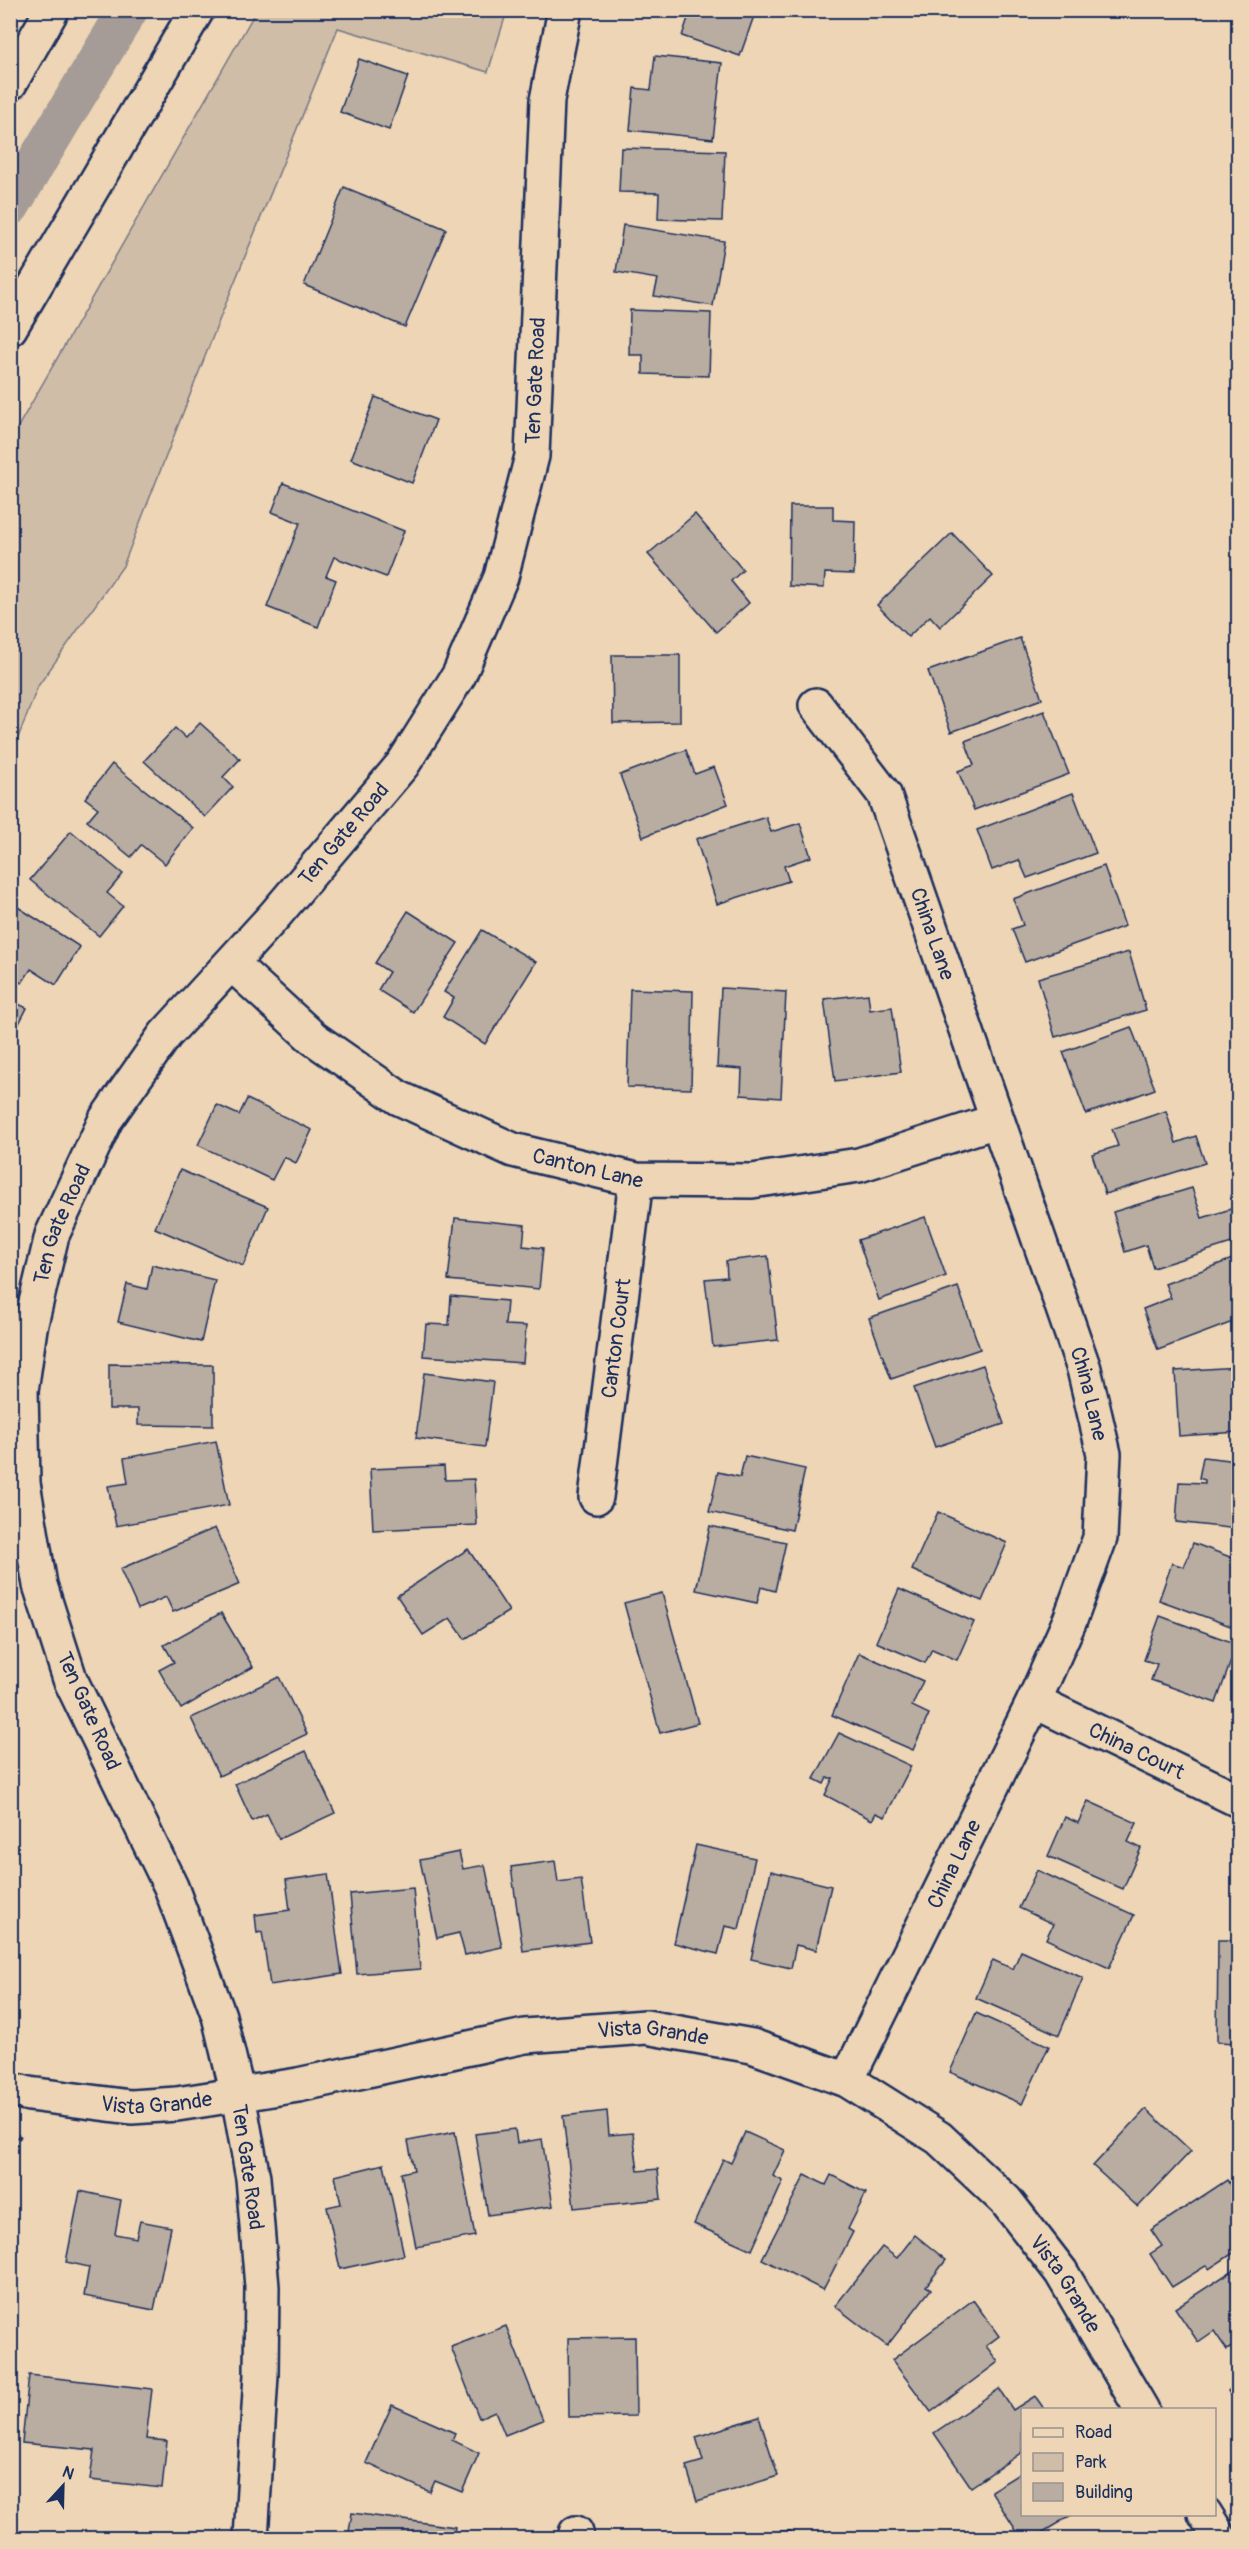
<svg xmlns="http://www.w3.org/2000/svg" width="1249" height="2549" viewBox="0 0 1249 2549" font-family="Pangolin,sans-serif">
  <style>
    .green { fill: #cfbda8; stroke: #757683; stroke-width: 1.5 }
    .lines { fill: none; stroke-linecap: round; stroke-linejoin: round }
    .canal { stroke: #a59c97; stroke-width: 40 }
    .building { fill: #b9aca0; stroke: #1b2f5e; stroke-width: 1.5 }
    .minor-casing { stroke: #1b2f5e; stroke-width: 38 }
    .path { stroke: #1b2f5e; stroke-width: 4; stroke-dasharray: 4.5 4.5; stroke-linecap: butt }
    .minor { stroke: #edd5b5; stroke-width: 33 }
    .labels { text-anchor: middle; stroke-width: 4.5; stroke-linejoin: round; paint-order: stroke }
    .street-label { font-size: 21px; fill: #1b2f5e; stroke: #edd5b5 }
  </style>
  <rect width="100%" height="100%" fill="#edd5b5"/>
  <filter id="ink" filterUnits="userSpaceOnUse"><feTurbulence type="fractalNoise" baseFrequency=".0167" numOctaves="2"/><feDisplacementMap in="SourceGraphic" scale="12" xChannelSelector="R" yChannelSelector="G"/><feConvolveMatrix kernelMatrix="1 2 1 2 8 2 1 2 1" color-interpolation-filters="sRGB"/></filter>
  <g filter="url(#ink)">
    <!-- green -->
    <path class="green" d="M256,11H507L488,72L338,28L224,308L123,566L38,686L11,756V439Z"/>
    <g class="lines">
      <!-- canal -->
      <path class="canal" d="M10,206L128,10"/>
    </g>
    <!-- building -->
    <g class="building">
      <path d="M685,10H756L740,56L682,36L690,12Z"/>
      <path d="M655,56L722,63L713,139L630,130L634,88L651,90Z"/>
      <path d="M359,59L408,76L389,130L340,112Z"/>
      <path d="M621,148L725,151L722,221L658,219L659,193L619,192Z"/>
      <path d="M344,187L446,229L405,327L304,285Z"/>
      <path d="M623,225L724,241L713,306L654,296L658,279L616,272Z"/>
      <path d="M630,310L711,313L709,376L643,374V355H629Z"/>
      <path d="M375,397L436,420L412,483L351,459Z"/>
      <path d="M283,483L404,531L386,577L334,557L326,576L336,580L318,627L267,607L300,523L272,512Z"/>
      <path d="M790,506H833V520L855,521L854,574L825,573L824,588L789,586Z"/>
      <path d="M695,514L743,570L731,581L749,603L716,632L648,554Z"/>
      <path d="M952,533L993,576L940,627L930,616L908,637L877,605Z"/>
      <path d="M1020,638L1042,699L951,732L928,671Z"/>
      <path d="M612,655H680V722L613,723Z"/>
      <path d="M1044,711L1069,774L974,810L958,771L974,765L965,741Z"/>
      <path d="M200,723L240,759L223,777L233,787L205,817L144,761L175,728L186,738Z"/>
      <path d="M686,750L695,774L714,767L728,804L643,837L620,775Z"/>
      <path d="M112,764L193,828L165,864L141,845L131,857L87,821L98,808L85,798Z"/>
      <path d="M1073,793L1096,853L1027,878L1019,860L992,870L977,830Z"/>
      <path d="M766,817L771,832L800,823L811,857L784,866L789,881L717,904L696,839Z"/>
      <path d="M71,831L123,874L107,893L123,906L99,936L30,880Z"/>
      <path d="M1104,866L1125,926L1025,962L1012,929L1023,925L1013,899Z"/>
      <path d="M10,902L80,947L56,985L31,969L22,983L10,975Z"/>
      <path d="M408,911L458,943L413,1012L378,990L389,972L375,963Z"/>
      <path d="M482,930L536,962L485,1044L443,1017L454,998L444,992Z"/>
      <path d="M1129,952L1146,1010L1055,1037L1038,978Z"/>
      <path d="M721,988L786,992L781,1098L741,1095L742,1069L717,1067Z"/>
      <path d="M630,989L693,991L691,1089L627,1087Z"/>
      <path d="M868,994L870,1010L892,1007L901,1072L835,1081L824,999Z"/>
      <path d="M10,1000L27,1008L10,1041Z"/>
      <path d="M1131,1027L1155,1089L1086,1114L1063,1052Z"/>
      <path d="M247,1099L312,1130L296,1163L284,1157L272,1180L198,1145L217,1105L239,1115Z"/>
      <path d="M1166,1111L1176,1143L1196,1136L1205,1163L1105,1194L1092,1154L1118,1146L1112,1129Z"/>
      <path d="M180,1170L268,1207L243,1266L155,1228Z"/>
      <path d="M1192,1188L1202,1218L1234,1208L1238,1222V1241L1153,1268L1146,1245L1125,1252L1113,1212Z"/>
      <path d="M925,1217L946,1276L879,1300L858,1240Z"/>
      <path d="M455,1218L525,1225L523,1246L543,1248L539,1289L448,1280Z"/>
      <path d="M768,1256L778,1340L713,1347L705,1279L727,1277L726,1261Z"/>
      <path d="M1235,1258L1238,1268V1320L1158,1350L1143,1309L1171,1298L1165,1284Z"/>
      <path d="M152,1265L215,1280L201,1342L118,1322L127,1284L147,1289Z"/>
      <path d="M958,1287L980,1349L891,1379L869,1318Z"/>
      <path d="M451,1296L507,1301L505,1325L526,1326L523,1363L423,1356L426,1324L449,1325Z"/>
      <path d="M109,1364L213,1365V1426L138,1425V1409H109Z"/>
      <path d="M983,1365L1004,1424L935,1447L914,1388Z"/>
      <path d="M1238,1367V1432L1179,1436L1175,1371Z"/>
      <path d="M424,1373L493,1382L485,1447L416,1438Z"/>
      <path d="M216,1441L229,1505L116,1526L108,1486L128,1483L124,1458Z"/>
      <path d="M745,1456L805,1469L792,1530L709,1512L718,1472L740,1477Z"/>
      <path d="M1203,1457L1238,1461V1529L1176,1522L1179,1482L1205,1483V1480L1199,1478Z"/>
      <path d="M444,1466L445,1480L474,1479L477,1525L373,1530L370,1469Z"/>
      <path d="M938,1512L1007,1543L982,1601L912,1570Z"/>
      <path d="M710,1526L786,1542L775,1591L761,1587L757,1603L696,1590Z"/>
      <path d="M215,1528L240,1584L173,1612L166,1597L138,1609L120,1569Z"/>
      <path d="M1193,1543L1238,1560L1235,1577L1238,1578V1621L1236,1628L1159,1600L1172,1563L1184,1567Z"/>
      <path d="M468,1549L509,1611L465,1639L450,1618L423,1635L397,1596Z"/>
      <path d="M899,1589L974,1622L957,1660L932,1649L925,1663L876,1642Z"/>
      <path d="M662,1593L698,1723L660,1733L624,1603Z"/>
      <path d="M221,1613L253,1667L181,1709L159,1670L174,1662L164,1645Z"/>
      <path d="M1160,1616L1237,1644L1216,1703L1151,1680L1157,1664L1144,1660Z"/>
      <path d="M859,1653L923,1681L912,1706L929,1714L913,1750L832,1715Z"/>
      <path d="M279,1677L307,1734L219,1776L191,1718Z"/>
      <path d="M839,1733L911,1766L885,1817L876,1813L872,1820L825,1795L833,1778H827L824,1784L814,1779Z"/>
      <path d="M306,1751L335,1813L279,1839L267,1814L252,1821L235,1784Z"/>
      <path d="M1088,1801L1137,1823L1128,1842L1141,1848L1123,1889L1048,1856L1065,1817L1078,1823Z"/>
      <path d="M696,1845L755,1858L739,1929L725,1926L718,1954L674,1943Z"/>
      <path d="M459,1852L463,1869L485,1865L502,1947L465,1955L459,1933L437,1938L420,1860Z"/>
      <path d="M555,1861L558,1882L581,1879L590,1942L523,1951L511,1867Z"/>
      <path d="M1037,1870L1134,1915L1109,1968L1046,1939L1053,1924L1019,1908Z"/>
      <path d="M771,1871L831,1886L816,1950L796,1945L791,1968L751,1959Z"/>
      <path d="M328,1874L342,1974L270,1985L262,1932L257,1933L255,1915L290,1910L286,1880Z"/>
      <path d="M413,1888L420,1969L357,1974L350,1894Z"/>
      <path d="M10,1893L15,1894L10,1907Z"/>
      <path d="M1218,1940H1238V2043L1217,2042Z"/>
      <path d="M1021,1951L1083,1978L1059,2035L976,1998L993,1960L1013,1969Z"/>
      <path d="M976,2013L1049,2046L1022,2104L950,2072Z"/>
      <path d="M1146,2109L1191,2151L1138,2207L1093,2166Z"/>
      <path d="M607,2111L609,2135L633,2133L638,2171L658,2169L661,2199L574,2208L563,2116Z"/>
      <path d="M515,2129L517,2143L542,2139L553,2206L488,2215L475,2134Z"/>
      <path d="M455,2132L475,2236L416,2247L401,2173L414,2170L408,2141Z"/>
      <path d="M745,2132L785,2150L773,2176L783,2181L752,2250L694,2224L723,2159L731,2163Z"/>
      <path d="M384,2164L404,2255L340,2269L327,2207L341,2204L335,2176Z"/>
      <path d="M805,2175L826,2185L831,2175L866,2193L848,2229L853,2232L823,2290L762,2259Z"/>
      <path d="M1227,2180L1238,2197V2250L1209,2269L1207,2265L1172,2287L1150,2254L1162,2246L1151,2230Z"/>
      <path d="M80,2191L121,2200L115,2234L136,2238L140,2221L171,2227L154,2310L84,2296L89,2267L66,2262Z"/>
      <path d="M915,2235L946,2260L926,2286L931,2289L887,2346L835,2306L882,2247L897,2258Z"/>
      <path d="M1238,2267V2343L1227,2350L1214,2331L1198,2342L1175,2308Z"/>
      <path d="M973,2300L999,2336L986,2346L998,2362L931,2412L892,2360Z"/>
      <path d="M506,2326L543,2420L505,2435L495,2411L479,2418L451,2347Z"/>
      <path d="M635,2337L636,2416L569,2417L568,2338Z"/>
      <path d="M29,2375L152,2389L146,2439L167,2441L162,2488L90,2480L94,2450L22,2443Z"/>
      <path d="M1238,2384V2406L1228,2391Z"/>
      <path d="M999,2389L1013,2410L1035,2396L1045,2410H1022V2452L971,2487L934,2433Z"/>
      <path d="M392,2405L455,2433L452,2440L479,2453L462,2492L435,2481L430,2492L366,2463Z"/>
      <path d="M759,2417L778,2476L697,2501L686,2466L703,2461L696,2437Z"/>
      <path d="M1022,2472V2514H1073L1033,2538H1021L991,2491Z"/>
      <path d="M352,2513L455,2527L453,2538H348Z"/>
      <path d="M791,2531V2538H696V2533Z"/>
    </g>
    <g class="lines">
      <defs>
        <g id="minor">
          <path d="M10,83L52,10"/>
          <path d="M10,328L197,10"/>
          <path id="s1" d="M816,705L884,794L1084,1369L1104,1454L1100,1538L1070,1620L1034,1701L847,2080"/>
          <path id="s2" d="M232,964L313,1038L399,1098L513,1150L636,1180L752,1181L859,1165L996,1121"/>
          <path id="s3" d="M596,1497L636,1180"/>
          <path id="s4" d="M1034,1701L1238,1800"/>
          <path id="s5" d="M10,2089L29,2094L131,2107L177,2104L298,2085L525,2036L646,2027L752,2046L847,2080L939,2138L1006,2201L1061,2272L1142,2410"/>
          <path d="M1205,2514L1220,2538"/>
          <path d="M576,2533V2538"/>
          <path id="s6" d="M251,2538L261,2375L262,2287L253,2178L238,2095L219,2016L171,1887L70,1679L40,1585L23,1483L21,1391L30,1328L52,1235L106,1119L165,1035L275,915L403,764L459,675L501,577L532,456L547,100L565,10"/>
        </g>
      </defs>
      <!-- minor casing -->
      <use href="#minor" class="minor-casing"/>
      <!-- path -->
      <path class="path" d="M10,2155L20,2135"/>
      <!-- minor -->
      <use href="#minor" class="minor"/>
    </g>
  </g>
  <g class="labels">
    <!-- street labels -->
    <g class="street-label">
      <text dy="7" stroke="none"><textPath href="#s6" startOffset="2352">Ten Gate Road</textPath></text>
      <text dy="7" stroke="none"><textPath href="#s6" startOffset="1848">Ten Gate Road</textPath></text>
      <text dy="7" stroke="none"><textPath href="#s1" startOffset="260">China Lane</textPath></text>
      <text dy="7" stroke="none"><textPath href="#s2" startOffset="417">Canton Lane</textPath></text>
      <text dy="7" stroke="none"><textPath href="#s6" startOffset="1362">Ten Gate Road</textPath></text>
      <text dy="7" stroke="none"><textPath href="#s3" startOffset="160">Canton Court</textPath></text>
      <text dy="7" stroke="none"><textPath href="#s1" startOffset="746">China Lane</textPath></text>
      <text transform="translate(89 1711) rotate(66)" y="7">Ten Gate Road</text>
      <text dy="7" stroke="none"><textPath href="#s4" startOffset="114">China Court</textPath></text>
      <text transform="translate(954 1864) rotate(-64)" y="7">China Lane</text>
      <text dy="7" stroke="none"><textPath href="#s5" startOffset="652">Vista Grande</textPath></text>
      <text dy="7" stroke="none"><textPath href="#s5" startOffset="148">Vista Grande</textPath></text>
      <text transform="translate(248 2167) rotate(82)" y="7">Ten Gate Road</text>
      <text dy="7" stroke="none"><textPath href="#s5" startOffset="1156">Vista Grande</textPath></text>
    </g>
  </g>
  <!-- margin -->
  <rect width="1249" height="2549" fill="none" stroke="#edd5b5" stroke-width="36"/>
  <rect x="18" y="18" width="1213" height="2513" fill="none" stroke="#1b2f5e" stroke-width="2" filter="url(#ink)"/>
  <!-- legend -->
  <rect x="1021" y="2408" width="195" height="108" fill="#edd5b5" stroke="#999392" stroke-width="1.5"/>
  <rect x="1033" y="2428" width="30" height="9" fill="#edd5b5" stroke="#999392" stroke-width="1.5"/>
  <text x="1075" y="2438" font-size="18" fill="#1b2f5e">Road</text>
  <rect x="1033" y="2453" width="30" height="18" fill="#cfbda8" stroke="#999392" stroke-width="1.5"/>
  <text x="1075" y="2468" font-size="18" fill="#1b2f5e">Park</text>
  <rect x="1033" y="2483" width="30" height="18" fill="#b9aca0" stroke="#999392" stroke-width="1.5"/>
  <text x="1075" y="2498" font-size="18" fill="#1b2f5e">Building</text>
  <!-- north arrow -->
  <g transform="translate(63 2486) rotate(22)" stroke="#edd5b5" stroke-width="4.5" paint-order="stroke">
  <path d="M0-4.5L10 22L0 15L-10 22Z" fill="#1b2f5e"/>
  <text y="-9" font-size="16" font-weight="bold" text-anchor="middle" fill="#1b2f5e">N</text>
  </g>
</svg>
